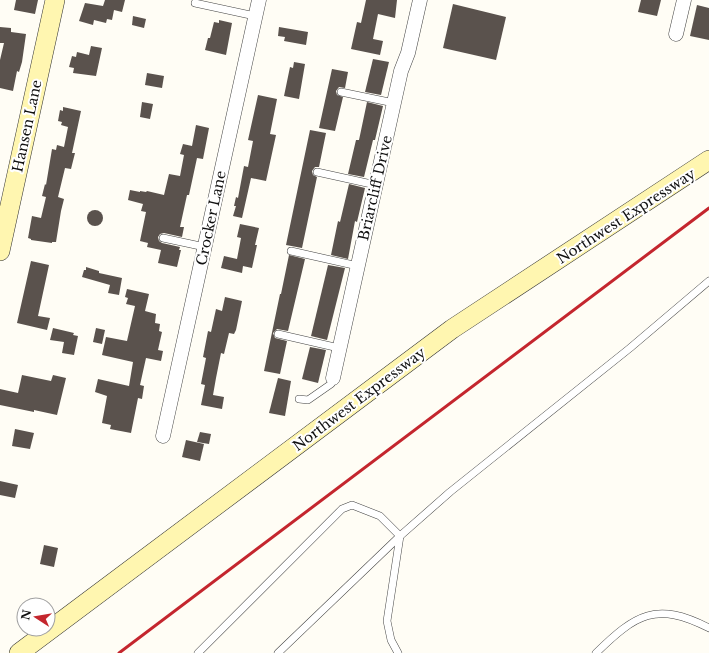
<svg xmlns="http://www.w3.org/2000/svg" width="709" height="653" viewBox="0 0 709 653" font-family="'Libre Baskerville',serif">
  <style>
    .building { fill: #5a524d }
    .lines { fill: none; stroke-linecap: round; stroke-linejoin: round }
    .lane-casing { stroke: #444; stroke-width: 8 }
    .street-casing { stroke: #444; stroke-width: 15 }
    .secondary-casing { stroke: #333; stroke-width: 20 }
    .lane { stroke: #fff; stroke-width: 7 }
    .street { stroke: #fff; stroke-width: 14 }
    .secondary { stroke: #fff6b0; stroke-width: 19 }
    .rail { stroke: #c4262e; stroke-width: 3 }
    .labels { text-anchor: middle; stroke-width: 4; stroke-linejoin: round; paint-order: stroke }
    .street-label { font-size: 14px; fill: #111; stroke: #fff }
  </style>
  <rect width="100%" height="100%" fill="#fffdf5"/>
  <!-- building -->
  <g class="building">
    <path d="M16,0H38L35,14L14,10Z"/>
    <path d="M105,0H125L122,12L114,10L112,20L107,19L106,23L94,20L93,25L79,21L85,3L103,6Z"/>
    <path d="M366,0H397L395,18L378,14L373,39L383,41L380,55L351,49L357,22L361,23Z"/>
    <path d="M641,0H661L657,16L638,12Z"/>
    <path d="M453,4L506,17L496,60L443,48Z"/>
    <path d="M697,5L709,8V40L690,36Z"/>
    <path d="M133,16L146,19L144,28L132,25Z"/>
    <path d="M219,20L232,23L226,55L205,50L208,38H210L214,22L219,23Z"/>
    <path d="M0,27L11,28V32L26,34L22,62L19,72L17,71L13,91L0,88V60L4,43H0Z"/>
    <path d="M279,27L308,32L306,45L284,41L285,37L278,36Z"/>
    <path d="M91,46L102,48L96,76L73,73L74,68L69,67L72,56L76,57L77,52L89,55Z"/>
    <path d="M373,59L389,62L381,95L365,92Z"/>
    <path d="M294,62L305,64L299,99L284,96L290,67L293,68Z"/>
    <path d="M332,69L348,72L345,88L339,87L336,91L337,95L343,97L335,131L319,128Z"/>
    <path d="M147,73L164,76L162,88L145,85Z"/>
    <path d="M258,95L277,99L270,134L276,135L266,181L251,178L242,218L233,216L236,206H234L236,197L238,198L244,166L248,167L253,141L248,140Z"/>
    <path d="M142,102L153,104L150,119L140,117Z"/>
    <path d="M367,102L383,106L375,140H373L364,177L348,174L356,140H359Z"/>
    <path d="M63,107L81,111L72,153H75L71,169L65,168L58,197L64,199L61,211L56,242H52V243L31,240V239L28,238L32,216L41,218L46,197L42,196L45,184L46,185L52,149L56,150L57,145L64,147L68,127L61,125L62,122L58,121L60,110L63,111Z"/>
    <path d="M196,125L209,128L203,159L197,158L189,195H187L180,227H184L182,237L164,233L160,234L158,237L159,241L162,243L180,247L179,250H181L177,267L158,263L161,250L147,247L148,243L140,241L146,212L141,211L143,204L128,200L130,190L140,192V191L146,192L147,191L164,195L169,174L180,176L184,155L180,154L183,144L192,146Z"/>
    <path d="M310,130L326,133L319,167H315L312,171L313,175L317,177L302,248L286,245Z"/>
    <path d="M349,184L365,188L357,222L355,221L348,259L331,255L338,221L340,222Z"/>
    <circle cx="95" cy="218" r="8"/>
    <path d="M240,224L259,228L255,245H257L252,268L243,266L242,273L221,268L224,256L237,259L241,238L237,237Z"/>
    <path d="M289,255L305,259L288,331L277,329L273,333L275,338L287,341L280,374L264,371L280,294H281Z"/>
    <path d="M31,261L49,265L38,316L50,318L47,330L17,323Z"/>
    <path d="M328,265L345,268L327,340L311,336Z"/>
    <path d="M86,267L99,271V273L122,278L119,295L108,293L110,285L82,277L84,270H86Z"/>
    <path d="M127,289L149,294L145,311L156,314L155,323L160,324L159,331L162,332L158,350L163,351L161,361L146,358L140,385L144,386L142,399L138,398L131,433L110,429L111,425L102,423L107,396L95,392L98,379L129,386L133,362L102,355L106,337L127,341L135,306L126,304L128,298L125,297Z"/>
    <path d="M225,297L242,301L236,330L234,334L229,333L224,354L221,353L216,378L213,395L224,397L222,409L201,405L205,385L201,384L206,358L203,357L208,331L211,332L216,309L222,311Z"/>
    <path d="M53,328L74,333L73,335L78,336L74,355L62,353L64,342L50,340Z"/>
    <path d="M96,328L105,330L102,344L93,342Z"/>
    <path d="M310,347L326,350L318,383L302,379Z"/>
    <path d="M22,375L51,381L53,375L66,378L57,415L34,410V412L0,405V389L18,393Z"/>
    <path d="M278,378L291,381L285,416L269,413Z"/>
    <path d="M15,429L34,433L30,449L12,446Z"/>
    <path d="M200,432L211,434L209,444L197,442Z"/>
    <path d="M186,440L204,444L200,461L182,457Z"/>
    <path d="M0,481L18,485L15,498L0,495Z"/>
    <path d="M44,545L58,548L54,567L40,564Z"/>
  </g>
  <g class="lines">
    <defs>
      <g id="lane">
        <path d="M195,3L255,16"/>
        <path d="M341,92L394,103"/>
        <path d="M317,172L376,185"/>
        <path d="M163,238L205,247"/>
        <path d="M291,251L358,266"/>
        <path d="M278,334L339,348"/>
        <path d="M299,399L308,400L331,384L333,378"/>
        <path d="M198,653L342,509L352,505L380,516L400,536L387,621L391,640L398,653"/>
        <path d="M278,653L400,536L450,492L630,348L709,281"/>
        <path d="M596,653C636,614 656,601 709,628"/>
      </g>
      <g id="street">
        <path d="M676,34L684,0"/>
        <path d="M333,378L401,71L408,53L420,0"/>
        <path d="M163,436L259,0"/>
      </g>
      <g id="secondary">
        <path d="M0,251L55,0"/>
        <path d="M19,653L452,329L709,160"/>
      </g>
    </defs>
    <!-- lane casing -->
    <use href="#lane" class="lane-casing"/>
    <!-- street casing -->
    <use href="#street" class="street-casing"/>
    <!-- secondary casing -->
    <use href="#secondary" class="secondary-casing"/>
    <!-- lane -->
    <use href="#lane" class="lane"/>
    <!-- street -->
    <use href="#street" class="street"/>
    <!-- secondary -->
    <use href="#secondary" class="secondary"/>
    <!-- rail -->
    <path class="rail" d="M119,653L709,208"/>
  </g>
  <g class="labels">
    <!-- street labels -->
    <g class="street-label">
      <text transform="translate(27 126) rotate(-78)" y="5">Hansen Lane</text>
      <text transform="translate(375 188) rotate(-77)" y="5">Briarcliff Drive</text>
      <text transform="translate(626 216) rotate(-33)" y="5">Northwest Expressway</text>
      <text transform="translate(211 218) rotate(-78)" y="5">Crocker Lane</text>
      <text transform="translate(359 399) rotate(-37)" y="5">Northwest Expressway</text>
    </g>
  </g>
  <!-- north arrow -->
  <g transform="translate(36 617) rotate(282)"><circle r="19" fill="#ffffff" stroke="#a0a0a0"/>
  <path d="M0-3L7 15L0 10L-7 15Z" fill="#c4262e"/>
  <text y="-6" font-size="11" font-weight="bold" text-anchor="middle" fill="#111111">N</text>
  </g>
</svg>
